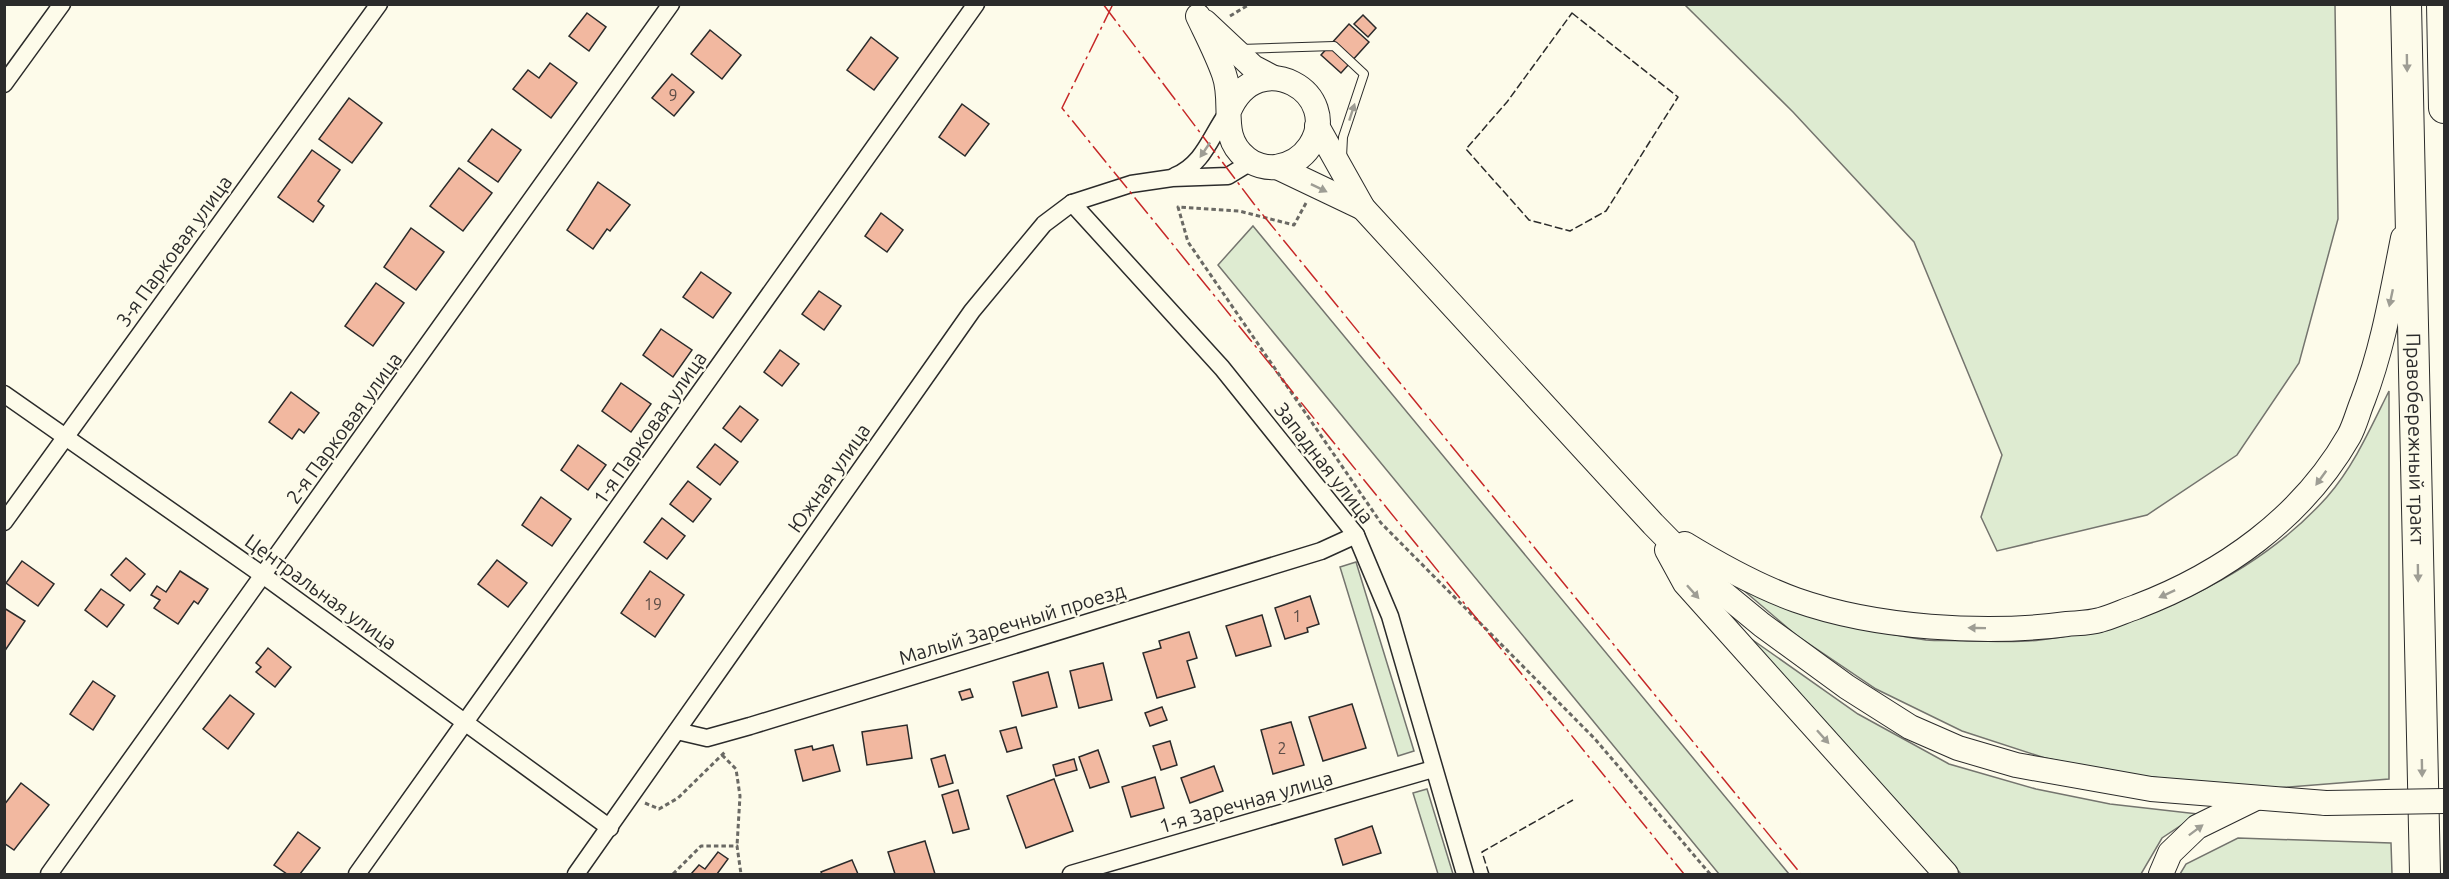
<svg xmlns="http://www.w3.org/2000/svg" width="2449" height="879" viewBox="0 0 2449 879" font-family="Ubuntu,sans-serif">
  <style>
    .green { fill: #deebd1; stroke: #74746e; stroke-width: 1.5 }
    .building { fill: #f2b8a0; stroke: #2b2b2b; stroke-width: 1.5 }
    .lines { fill: none; stroke-linecap: round; stroke-linejoin: round }
    .lane-casing { stroke: #2b2b2b; stroke-width: 10 }
    .street-casing { stroke: #2b2b2b; stroke-width: 19 }
    .secondary-casing { stroke: #2b2b2b; stroke-width: 26 }
    .highway-casing { stroke: #2b2b2b; stroke-width: 32 }
    .path { stroke: #6a6964; stroke-width: 3; stroke-dasharray: 4.5 3; stroke-linecap: butt }
    .lane { stroke: #fdfbea; stroke-width: 8 }
    .street { stroke: #fdfbea; stroke-width: 16 }
    .secondary { stroke: #fdfbea; stroke-width: 24 }
    .highway { stroke: #fdfbea; stroke-width: 30 }
    .secondary-bridge-casing { stroke: #2b2b2b; stroke-width: 26; stroke-linecap: butt }
    .secondary-bridge { stroke: #fdfbea; stroke-width: 24 }
    .fence { stroke: #2b2b2b; stroke-width: 1.5; stroke-dasharray: 8 3; stroke-linecap: butt }
    .power { stroke: #c62828; stroke-width: 1.5; stroke-dasharray: 21 4.5 3 4.5; stroke-linecap: butt }
    .oneway { fill: #9e9d94 }
    .labels { text-anchor: middle; stroke-width: 4.5; stroke-linejoin: round; paint-order: stroke }
    .number-label { font-size: 16px; fill: #5d4e48 }
    .street-label { font-size: 20px; fill: #2b2b2b; stroke: #fdfbea }
  </style>
  <rect width="100%" height="100%" fill="#fdfbea"/>
  <!-- green -->
  <g class="green">
    <path d="M1685,5H2335L2338,219L2299,363L2237,455L2147,515L1997,551L1981,517L2002,455L1914,242L1793,112Z"/>
    <path d="M1253,226L1789,874H1719L1218,265Z"/>
    <path d="M2389,391V779L2264,789L2123,774L2045,758L1962,731L1876,689L1796,635L1742,589C1802,608 1863,632 1926,640C1939,641 1953,640 1967,641C1991,641 2016,643 2040,640C2143,628 2257,575 2327,497C2354,466 2371,427 2389,391Z"/>
    <path d="M1356,562L1414,751L1398,756L1340,567Z"/>
    <path d="M1747,636L1858,714L1949,764L2036,789L2110,804L2198,814L2162,838L2141,874H1961Z"/>
    <path d="M1427,789L1453,874H1438L1413,793Z"/>
    <path d="M2238,838L2391,843L2392,874H2180L2186,864Z"/>
  </g>
  <!-- building -->
  <g class="building">
    <path d="M587,13L606,27L589,51L569,36Z"/>
    <path d="M1363,15L1376,28L1368,37L1354,24Z"/>
    <path d="M1349,24L1369,42L1341,73L1321,55Z"/>
    <path d="M710,30L741,55L722,79L691,54Z"/>
    <path d="M871,37L898,58L874,90L847,70Z"/>
    <path d="M550,63L577,83L551,118L513,89L528,70L539,78Z"/>
    <path d="M672,74L694,92L674,116L652,98Z"/>
    <path d="M349,98L382,123L352,163L319,139Z"/>
    <path d="M962,104L989,124L965,156L939,137Z"/>
    <path d="M492,129L521,150L498,182L468,161Z"/>
    <path d="M312,150L340,170L318,201L324,206L313,222L278,197Z"/>
    <path d="M459,168L492,193L463,231L430,206Z"/>
    <path d="M598,182L630,205L610,231L607,229L593,249L567,230Z"/>
    <path d="M881,213L903,230L887,252L865,236Z"/>
    <path d="M411,228L444,252L416,290L384,267Z"/>
    <path d="M701,272L731,293L713,318L683,297Z"/>
    <path d="M376,283L404,303L373,346L345,326Z"/>
    <path d="M819,291L841,306L824,330L802,314Z"/>
    <path d="M661,329L692,350L673,377L643,355Z"/>
    <path d="M780,350L799,364L782,386L764,372Z"/>
    <path d="M621,383L651,404L631,432L602,411Z"/>
    <path d="M291,392L319,413L304,433L299,429L292,439L269,422Z"/>
    <path d="M740,406L758,420L741,442L723,428Z"/>
    <path d="M715,444L738,462L720,485L697,467Z"/>
    <path d="M578,445L606,465L588,490L561,470Z"/>
    <path d="M688,481L711,499L693,522L670,504Z"/>
    <path d="M541,497L571,519L552,546L522,525Z"/>
    <path d="M662,518L685,536L667,559L644,542Z"/>
    <path d="M126,558L145,574L130,591L111,575Z"/>
    <path d="M497,560L527,583L508,607L478,584Z"/>
    <path d="M22,561L54,584L38,606L6,583Z"/>
    <path d="M180,571L208,589L198,604L194,601L178,624L154,608L160,600L151,595L157,586L166,592Z"/>
    <path d="M650,571L684,595L655,637L621,613Z"/>
    <path d="M101,589L124,605L107,627L85,610Z"/>
    <path d="M1310,596L1319,624L1307,628L1308,632L1285,639L1275,608Z"/>
    <path d="M4,608L25,621L4,652Z"/>
    <path d="M1262,615L1271,646L1236,656L1226,626Z"/>
    <path d="M1189,632L1197,658L1187,661L1195,687L1157,698L1143,653L1161,648L1159,641Z"/>
    <path d="M268,648L291,667L275,687L256,672L261,667L256,663Z"/>
    <path d="M1103,663L1112,700L1079,708L1070,671Z"/>
    <path d="M1048,672L1057,707L1022,716L1013,682Z"/>
    <path d="M93,681L115,696L93,730L70,714Z"/>
    <path d="M970,689L973,697L962,700L959,692Z"/>
    <path d="M230,695L254,714L228,749L203,729Z"/>
    <path d="M1352,704L1366,748L1323,761L1309,717Z"/>
    <path d="M1162,707L1167,720L1150,726L1145,713Z"/>
    <path d="M1291,722L1304,765L1273,774L1261,730Z"/>
    <path d="M907,725L912,758L867,765L862,732Z"/>
    <path d="M1016,727L1022,748L1007,752L1000,731Z"/>
    <path d="M1170,741L1177,765L1161,770L1153,746Z"/>
    <path d="M833,745L840,771L803,781L795,750L812,746L813,750Z"/>
    <path d="M1098,750L1109,782L1090,788L1079,757Z"/>
    <path d="M945,755L953,783L939,787L931,759Z"/>
    <path d="M1074,759L1077,770L1056,776L1053,765Z"/>
    <path d="M1214,766L1223,791L1190,803L1181,778Z"/>
    <path d="M1155,777L1164,808L1131,817L1122,787Z"/>
    <path d="M1054,779L1073,831L1026,848L1007,796Z"/>
    <path d="M21,783L49,805L14,850L4,843V805Z"/>
    <path d="M958,790L969,829L953,833L942,795Z"/>
    <path d="M1372,826L1381,853L1343,865L1335,839Z"/>
    <path d="M298,832L320,848L300,874H287L274,865Z"/>
    <path d="M925,841L935,874H895L888,852Z"/>
    <path d="M718,852L728,859L717,874H691L699,865L705,869Z"/>
    <path d="M852,860L858,874H822L821,872Z"/>
  </g>
  <g class="lines">
    <defs>
      <path id="lane" d="M1240,49L1334,46L1364,74L1343,137L1342,157"/>
      <g id="street">
        <path d="M4,84L62,4"/>
        <path d="M1175,176C1204,164 1211,135 1228,112"/>
        <path d="M1072,203L1222,368L1356,535L1390,616L1465,874"/>
        <path d="M4,394L264,576L610,828"/>
        <path d="M4,522L379,4"/>
        <path d="M677,731L707,738L750,726L1321,551L1356,535"/>
        <path d="M49,874L671,4"/>
        <path d="M357,874L976,4"/>
        <path d="M576,874L972,311L1044,224L1072,203L1131,184L1172,178L1228,176L1251,162"/>
        <path d="M1071,874L1433,769"/>
      </g>
      <g id="secondary">
        <path d="M1198,16C1207,35 1217,54 1224,74C1235,104 1218,136 1246,158C1254,165 1266,168 1276,167C1290,165 1302,158 1310,146C1344,94 1258,43 1229,111"/>
        <path d="M1205,22L1253,67L1272,77"/>
        <path d="M1317,126L1363,208L1653,524L1711,583L1762,625L1847,687L1910,727L1958,748L2016,765L2151,789L2326,803"/>
        <path d="M1277,167L1363,208"/>
        <path d="M1685,544C1721,566 1757,586 1796,600C1875,628 1985,635 2067,624C2078,623 2090,623 2100,620C2112,617 2124,611 2136,607C2223,574 2302,518 2349,436C2355,425 2358,412 2363,400C2383,348 2392,293 2403,238"/>
        <path d="M1667,550L1685,583L1946,874"/>
        <path d="M2161,874L2170,853L2197,827L2256,798"/>
      </g>
      <g id="highway">
        <path id="s1" d="M2406,4L2425,874"/>
        <path d="M2442,4L2444,108"/>
      </g>
    </defs>
    <!-- lane casing -->
    <use href="#lane" class="lane-casing"/>
    <!-- street casing -->
    <use href="#street" class="street-casing"/>
    <!-- secondary casing -->
    <use href="#secondary" class="secondary-casing"/>
    <!-- highway casing -->
    <use href="#highway" class="highway-casing"/>
    <!-- path -->
    <g class="path">
      <path d="M1230,16L1250,4"/>
      <path d="M1306,203L1294,225L1239,211L1178,207L1188,242L1381,523L1595,739L1710,874"/>
      <path d="M722,755L736,769L740,796L737,846"/>
      <path d="M645,803L659,809L678,798L726,751"/>
      <path d="M673,874L701,846H737L741,874"/>
    </g>
    <!-- lane -->
    <use href="#lane" class="lane"/>
    <!-- street -->
    <use href="#street" class="street"/>
    <!-- secondary -->
    <use href="#secondary" class="secondary"/>
    <!-- highway -->
    <use href="#highway" class="highway"/>
    <defs>
      <path id="secondary-bridge" d="M2326,803L2444,801"/>
    </defs>
    <!-- secondary-bridge casing -->
    <use href="#secondary-bridge" class="secondary-bridge-casing"/>
    <!-- secondary-bridge -->
    <use href="#secondary-bridge" class="secondary-bridge"/>
    <!-- fence -->
    <g class="fence">
      <path d="M1572,13L1678,97L1606,211L1570,231L1529,220L1466,149L1507,102Z"/>
      <path d="M1489,874L1482,852L1573,800"/>
    </g>
    <!-- power -->
    <g class="power">
      <path d="M1103,4L1254,204L1801,874"/>
      <path d="M1113,4L1062,108L1684,874"/>
    </g>
  </g>
  <!-- one-way arrows -->
  <defs><path id="oneway-solid" d="M-6-.8H1V-3.2L6.5 0L1 3.2V.8H-6Z" transform="scale(1.5)"/></defs>
  <g class="oneway">
    <use href="#oneway-solid" transform="translate(2407 63) rotate(89)"/>
    <use href="#oneway-solid" transform="translate(1352 112) rotate(-72)"/>
    <use href="#oneway-solid" transform="translate(1205 150) rotate(124)"/>
    <use href="#oneway-solid" transform="translate(1319 188) rotate(26)"/>
    <use href="#oneway-solid" transform="translate(2391 298) rotate(102)"/>
    <use href="#oneway-solid" transform="translate(2321 478) rotate(126)"/>
    <use href="#oneway-solid" transform="translate(2418 573) rotate(89)"/>
    <use href="#oneway-solid" transform="translate(1693 592) rotate(48)"/>
    <use href="#oneway-solid" transform="translate(2167 594) rotate(155)"/>
    <use href="#oneway-solid" transform="translate(1977 628) rotate(-179)"/>
    <use href="#oneway-solid" transform="translate(1823 737) rotate(48)"/>
    <use href="#oneway-solid" transform="translate(2422 768) rotate(89)"/>
    <use href="#oneway-solid" transform="translate(2196 830) rotate(-37)"/>
  </g>
  <g class="labels">
    <!-- number labels -->
    <g class="number-label">
      <text x="673" y="101">9</text>
      <text x="653" y="610">19</text>
      <text x="1297" y="622">1</text>
      <text x="1282" y="754">2</text>
    </g>
    <!-- street labels -->
    <g class="street-label">
      <text transform="translate(174 251) rotate(-54)" y="7">3-я Парковая улица</text>
      <text transform="translate(344 428) rotate(-54)" y="7">2-я Парковая улица</text>
      <text transform="translate(650 428) rotate(-55)" y="7">1-я Парковая улица</text>
      <text dy="7" stroke="none"><textPath href="#s1" startOffset="435">Правобережный тракт</textPath></text>
      <text transform="translate(1324 463) rotate(52)" y="7">Западная улица</text>
      <text transform="translate(829 478) rotate(-55)" y="7">Южная улица</text>
      <text transform="translate(321 592) rotate(36)" y="7">Центральная улица</text>
      <text transform="translate(1012 624) rotate(-17)" y="7">Малый Заречный проезд</text>
      <text transform="translate(1246 802) rotate(-16)" y="7">1-я Заречная улица</text>
    </g>
  </g>
  <!-- border -->
  <rect width="2449" height="879" fill="none" stroke="#2b2b2b" stroke-width="12"/>
</svg>
